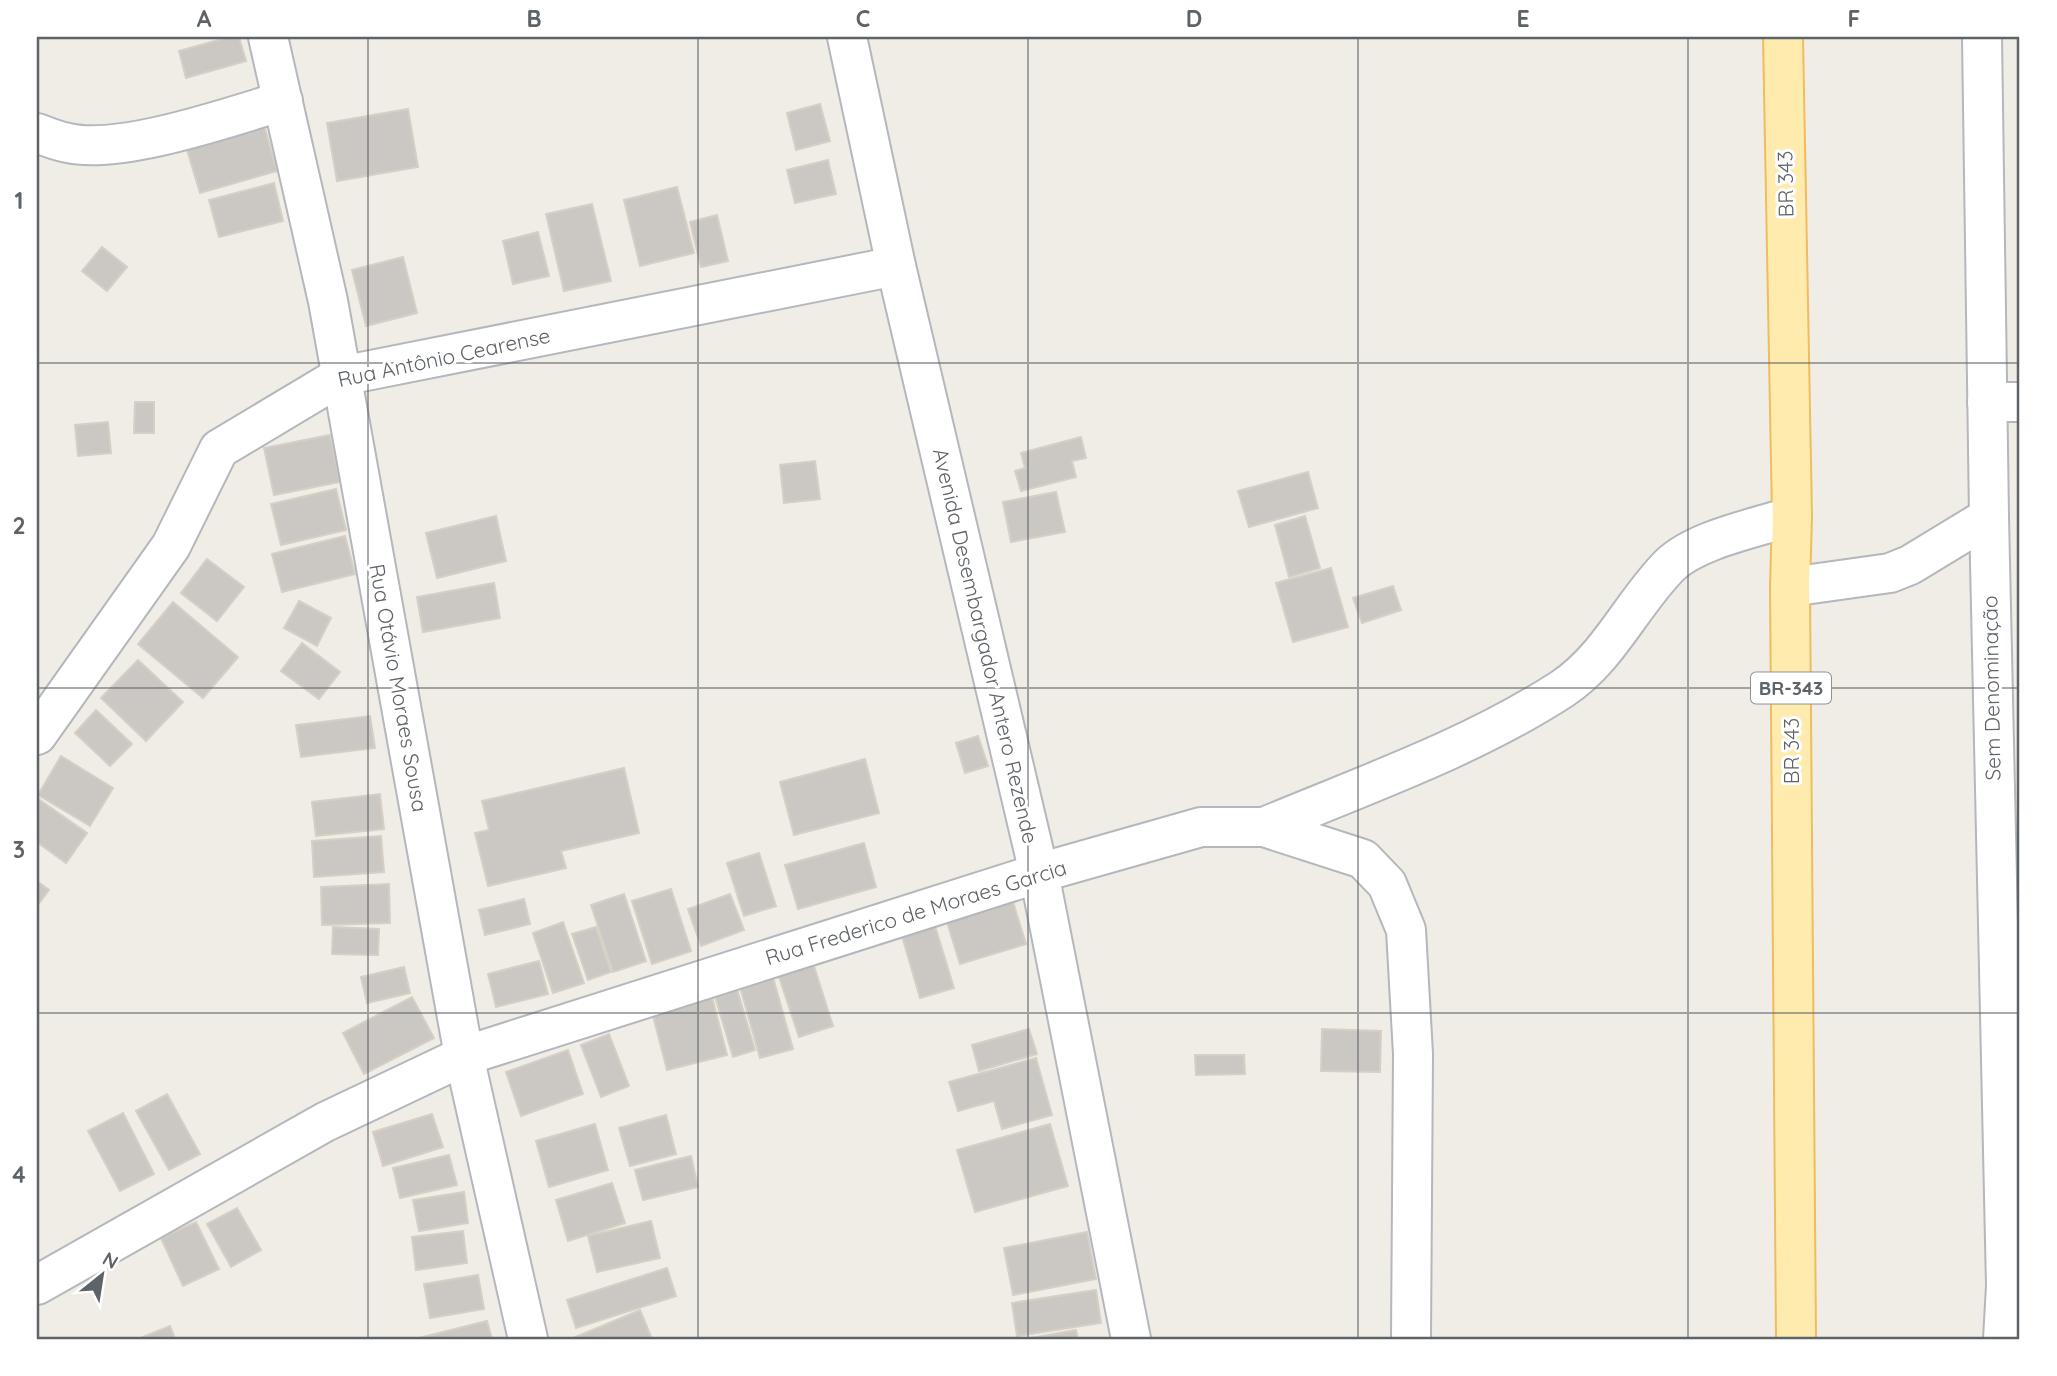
<svg xmlns="http://www.w3.org/2000/svg" width="2057" height="1376" viewBox="0 0 2057 1376" font-family="Quicksand,sans-serif">
  <style>
    .building { fill: #cbc8c3; stroke: #d5cfc5; stroke-width: 2 }
    .lines { fill: none; stroke-linecap: round; stroke-linejoin: round }
    .minor-casing { stroke: #b4b7bb; stroke-width: 42 }
    .major-casing { stroke: #f1bc5f; stroke-width: 42 }
    .minor { stroke: #fff; stroke-width: 38 }
    .major { stroke: #ffebad; stroke-width: 38 }
    .grid { fill: none; stroke: #5e6367; stroke-width: 2; stroke-opacity: 0.55 }
    .labels { text-anchor: middle; stroke-width: 6; stroke-linejoin: round; paint-order: stroke }
    .shield { fill: #fff; stroke: #8e9295; stroke-width: 2 }
    .shield-label { font-size: 19px; font-weight: bold; fill: #5e6367 }
    .street-label { font-size: 21px; fill: #5e6367; stroke: #fff }
    .neatline { fill: none; stroke: #5e6367; stroke-width: 2.5 }
    .grid-label { font-size: 23px; text-anchor: middle; font-weight: bold; fill: #5e6367 }
  </style>
  <rect width="100%" height="100%" fill="#f0ede7"/>
  <!-- building -->
  <g class="building">
    <path d="M229,37H239L246,61L186,78L179,51Z"/>
    <path d="M820,104L830,141L796,150L787,113Z"/>
    <path d="M408,109L418,167L337,181L327,123Z"/>
    <path d="M262,118L277,171L200,193L184,140Z"/>
    <path d="M828,160L836,194L795,203L787,170Z"/>
    <path d="M274,183L283,221L219,237L209,200Z"/>
    <path d="M677,187L694,253L640,266L624,200Z"/>
    <path d="M592,204L611,281L564,291L546,214Z"/>
    <path d="M717,215L728,261L701,267L690,222Z"/>
    <path d="M538,232L549,276L513,284L503,241Z"/>
    <path d="M102,247L127,267L107,291L82,271Z"/>
    <path d="M403,257L417,313L366,326L352,270Z"/>
    <path d="M135,402H154V433H134Z"/>
    <path d="M108,422L111,453L78,456L75,425Z"/>
    <path d="M330,435L340,482L274,495L264,448Z"/>
    <path d="M1081,437L1086,458L1072,461L1076,477L1021,491L1015,471L1025,468L1021,453Z"/>
    <path d="M815,461L820,499L784,503L780,465Z"/>
    <path d="M1308,472L1318,508L1249,527L1238,491Z"/>
    <path d="M336,489L346,530L281,545L271,504Z"/>
    <path d="M1056,492L1065,532L1011,542L1003,502Z"/>
    <path d="M496,516L506,561L437,578L426,533Z"/>
    <path d="M1305,516L1320,568L1289,577L1275,525Z"/>
    <path d="M345,536L355,574L282,592L272,554Z"/>
    <path d="M207,559L244,587L217,621L181,593Z"/>
    <path d="M1331,568L1348,627L1293,642L1276,583Z"/>
    <path d="M494,583L500,618L423,632L417,597Z"/>
    <path d="M1393,586L1401,610L1362,623L1353,598Z"/>
    <path d="M299,601L331,618L317,646L284,628Z"/>
    <path d="M173,602L238,657L203,698L138,644Z"/>
    <path d="M302,643L340,672L319,699L281,671Z"/>
    <path d="M138,660L183,702L146,741L101,698Z"/>
    <path d="M96,710L132,744L110,766L75,733Z"/>
    <path d="M370,716L375,748L301,757L296,725Z"/>
    <path d="M978,736L988,766L965,773L956,743Z"/>
    <path d="M61,756L113,788L90,826L38,795Z"/>
    <path d="M865,759L879,813L794,835L780,782Z"/>
    <path d="M624,768L639,833L561,851L566,868L488,886L475,833L489,830L482,801Z"/>
    <path d="M380,794L384,829L316,836L312,802Z"/>
    <path d="M37,798L87,833L66,863L37,842Z"/>
    <path d="M381,836L384,872L314,877L312,841Z"/>
    <path d="M864,843L876,887L798,909L785,865Z"/>
    <path d="M759,853L776,906L744,916L727,863Z"/>
    <path d="M37,881L49,890L37,906Z"/>
    <path d="M389,884L390,923L322,925L321,887Z"/>
    <path d="M671,889L691,951L652,964L632,901Z"/>
    <path d="M624,894L646,961L613,972L591,905Z"/>
    <path d="M730,894L744,930L701,946L688,909Z"/>
    <path d="M524,899L530,924L485,935L479,910Z"/>
    <path d="M1013,902L1026,944L960,964L947,922Z"/>
    <path d="M563,922L584,983L553,993L533,933Z"/>
    <path d="M935,926L954,988L920,998L902,936Z"/>
    <path d="M333,927L379,929L378,955L332,954Z"/>
    <path d="M596,927L611,972L588,980L572,934Z"/>
    <path d="M539,961L548,994L496,1007L488,974Z"/>
    <path d="M813,963L833,1026L799,1037L778,974Z"/>
    <path d="M404,967L410,993L367,1003L361,977Z"/>
    <path d="M772,974L793,1049L760,1058L739,983Z"/>
    <path d="M736,986L755,1050L733,1057L714,993Z"/>
    <path d="M412,997L434,1038L364,1074L343,1033Z"/>
    <path d="M712,997L727,1055L667,1070L652,1012Z"/>
    <path d="M1029,1029L1037,1054L979,1071L972,1045Z"/>
    <path d="M1322,1029L1381,1031L1380,1072L1321,1071Z"/>
    <path d="M609,1034L629,1086L601,1097L581,1045Z"/>
    <path d="M568,1050L583,1094L521,1116L506,1072Z"/>
    <path d="M1195,1055H1244L1245,1074L1196,1075Z"/>
    <path d="M1036,1058L1052,1115L1002,1129L994,1101L958,1111L949,1082Z"/>
    <path d="M167,1094L200,1154L169,1170L136,1111Z"/>
    <path d="M123,1113L154,1174L120,1191L88,1131Z"/>
    <path d="M432,1114L443,1147L383,1166L373,1132Z"/>
    <path d="M666,1115L676,1154L630,1166L619,1128Z"/>
    <path d="M595,1124L608,1170L549,1187L536,1141Z"/>
    <path d="M1050,1124L1068,1186L975,1212L957,1150Z"/>
    <path d="M449,1155L457,1185L400,1198L393,1168Z"/>
    <path d="M691,1156L698,1187L643,1200L635,1170Z"/>
    <path d="M612,1183L625,1223L568,1241L556,1200Z"/>
    <path d="M464,1192L468,1223L419,1231L413,1200Z"/>
    <path d="M237,1208L261,1250L231,1267L207,1224Z"/>
    <path d="M651,1221L660,1258L597,1272L588,1236Z"/>
    <path d="M196,1222L219,1269L183,1286L161,1238Z"/>
    <path d="M463,1231L467,1263L416,1270L412,1237Z"/>
    <path d="M1087,1232L1096,1279L1013,1295L1004,1248Z"/>
    <path d="M667,1268L676,1296L576,1328L567,1300Z"/>
    <path d="M478,1275L484,1309L430,1318L424,1284Z"/>
    <path d="M1096,1290L1101,1323L1017,1336L1012,1303Z"/>
    <path d="M640,1310L652,1339H571Z"/>
    <path d="M487,1321L492,1339H415Z"/>
    <path d="M170,1326L175,1339H138Z"/>
    <path d="M1076,1330L1078,1339H1026Z"/>
  </g>
  <g class="lines">
    <defs>
      <g id="minor">
        <path d="M268,37L328,301L464,1056L528,1339"/>
        <path d="M847,37L896,266L1039,873L1131,1339"/>
        <path d="M1982,37L1989,517L2006,1286L2003,1339"/>
        <path d="M37,133C47,137 57,141 68,143C121,155 229,117 283,101"/>
        <path d="M1987,402H2020"/>
        <path d="M1790,587L1890,573L1910,565L1989,517"/>
        <path d="M37,735L171,546L219,449L341,376L896,266"/>
        <path d="M1264,827C1364,785 1471,748 1562,689C1609,658 1632,603 1670,565C1697,539 1757,528 1792,516"/>
        <path d="M37,1285L325,1122L464,1056L1039,873L1201,827H1264L1363,859L1387,884L1406,930L1413,1054L1411,1339"/>
      </g>
      <path id="major" d="M1783,37L1792,516L1790,587L1796,1339"/>
    </defs>
    <!-- minor casing -->
    <use href="#minor" class="minor-casing"/>
    <!-- major casing -->
    <use href="#major" class="major-casing"/>
    <!-- minor -->
    <use href="#minor" class="minor"/>
    <!-- major -->
    <use href="#major" class="major"/>
  </g>
  <!-- grid -->
  <path class="grid" d="M368,37V1339M698,37V1339M1028,37V1339M1358,37V1339M1688,37V1339M37,363H2020M37,688H2020M37,1013H2020"/>
  <g class="labels">
    <!-- shield labels -->
    <rect class="shield" x="1751" y="672.5" width="80" height="31" rx="5"/>
    <g class="shield-label">
      <text x="1791" y="695">BR-343</text>
    </g>
    <!-- street labels -->
    <g class="street-label">
      <text transform="translate(1786 184) rotate(-91)" y="7">BR 343</text>
      <text transform="translate(444 358) rotate(-12)" y="7">Rua Antônio Cearense</text>
      <text transform="translate(985 646) rotate(77)" y="7">Avenida Desembargador Antero Rezende</text>
      <text transform="translate(398 688) rotate(80)" y="7">Rua Otávio Moraes Sousa</text>
      <text transform="translate(1992 688) rotate(-91)" y="7">Sem Denominação</text>
      <text transform="translate(1792 751) rotate(-90)" y="7">BR 343</text>
      <text transform="translate(916 913) rotate(-17)" y="7">Rua Frederico de Moraes Garcia</text>
    </g>
  </g>
  <!-- border -->
  <rect width="2057" height="1376" fill="none" stroke="#ffffff" stroke-width="77"/>
  <!-- north arrow -->
  <g transform="translate(102 1275) rotate(30)" stroke="#ffffff" stroke-width="5" paint-order="stroke">
  <path d="M0-5L12 26L0 18L-12 26Z" fill="#5e6367"/>
  <text y="-10" font-size="19" font-weight="bold" text-anchor="middle" fill="#5e6367">N</text>
  </g>
  <rect x="38" y="38" width="1980" height="1300" class="neatline"/>
  <g class="grid-label">
    <text x="204" y="27">A</text>
    <text x="534" y="27">B</text>
    <text x="863" y="27">C</text>
    <text x="1194" y="27">D</text>
    <text x="1523" y="27">E</text>
    <text x="1854" y="27">F</text>
    <text x="19" y="209">1</text>
    <text x="19" y="534">2</text>
    <text x="19" y="858">3</text>
    <text x="19" y="1183">4</text>
  </g>
</svg>
